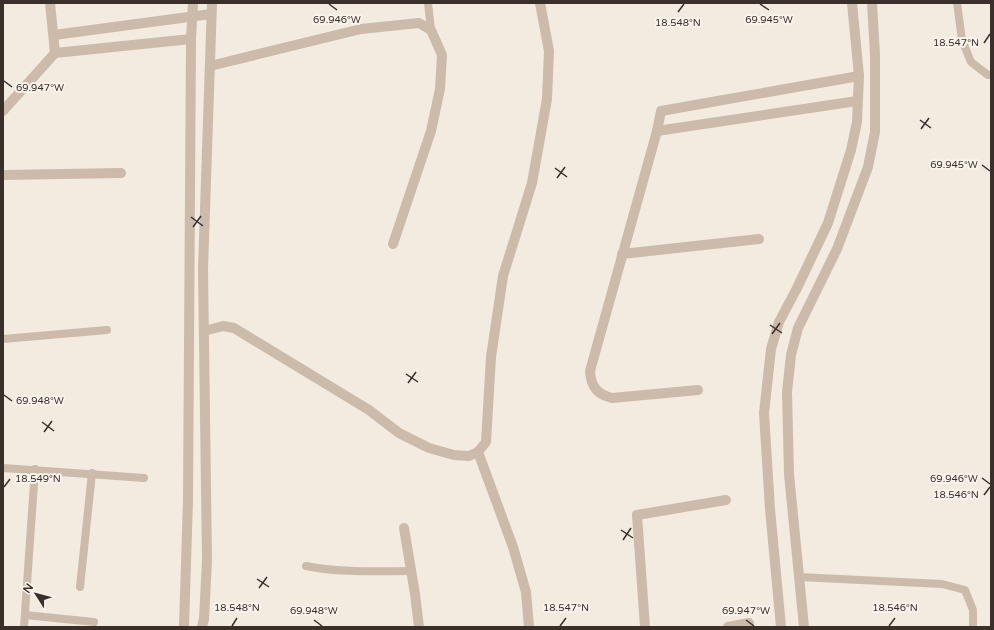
<svg xmlns="http://www.w3.org/2000/svg" width="994" height="630" viewBox="0 0 994 630" font-family="'Varela Round',sans-serif">
  <style>
    .lines { fill: none; stroke-linecap: round; stroke-linejoin: round }
    .service { stroke: #ccbbab; stroke-width: 8 }
    .minor { stroke: #ccbbab; stroke-width: 10 }
    .ticks { fill: none; stroke: #3a2f2a; stroke-width: 1.5 }
    .ticks-label { font-size: 10px; text-anchor: middle; fill: #3a2f2a; stroke: #fbf4ec; stroke-width: 4; stroke-linejoin: round; paint-order: stroke }
  </style>
  <rect width="100%" height="100%" fill="#f3eae0"/>
  <g class="lines">
    <!-- service -->
    <g class="service">
      <path d="M428,3L431,30"/>
      <path d="M957,3L962,40L971,62L988,75H991"/>
      <path d="M3,339L107,330"/>
      <path d="M3,468L144,478"/>
      <path d="M306,566C340,573 376,571 411,571"/>
      <path d="M799,577L942,584L965,590L973,610V627"/>
      <path d="M80,587L92,473"/>
      <path d="M25,615L94,622"/>
      <path d="M24,627L35,469"/>
    </g>
    <!-- minor -->
    <g class="minor">
      <path d="M54,35L211,14"/>
      <path d="M55,53L191,39"/>
      <path d="M210,66L361,29L419,23L431,30L442,55L440,89L431,131L393,244"/>
      <path d="M3,111L55,53L50,3"/>
      <path d="M657,131L857,101"/>
      <path d="M3,175L121,173"/>
      <path d="M622,254L759,239"/>
      <path d="M204,331L223,326L234,328L369,410L399,433L429,448L454,455L469,456L478,452L486,442L491,357L503,276L532,183L547,99L549,51L540,3"/>
      <path d="M698,390L612,398C597,394 591,387 590,371L657,131L661,111L859,76"/>
      <path d="M478,452L513,547L526,592L529,627"/>
      <path d="M404,528L415,594L419,627"/>
      <path d="M184,627L188,500L191,39L193,3"/>
      <path d="M202,627L204,619L207,560L203,269L212,3"/>
      <path d="M645,627L637,515L726,500"/>
      <path d="M728,627L749,623"/>
      <path d="M781,627L770,509L764,413L771,349L779,322L797,288L828,223L851,150L857,122L859,76L852,3"/>
      <path d="M804,627L789,474L787,392L791,355L798,328L837,249L868,167L875,132V55L872,3"/>
    </g>
  </g>
  <!-- ticks -->
  <path class="ticks" d="M329,4L337,10M760,4L769,10M678,12L684,4M984,43L990,34M4,81L12,87M920,120L931,128M921,129L929,118M982,165L990,171M555,168L567,177M557,178L565,167M191,217L203,226M193,227L201,216M770,325L782,333M772,334L780,323M406,374L418,382M408,383L416,372M4,395L12,401M42,422L54,431M44,432L52,421M982,478L990,484M4,487L10,479M984,495L990,487M621,530L633,538M623,540L631,528M257,579L269,587M259,588L267,577M314,620L322,626M746,620L754,626M232,626L237,618M560,626L566,618M889,626L895,618"/>
  <g class="ticks-label">
    <text x="769" y="23">69.945°W</text>
    <text x="337" y="23">69.946°W</text>
    <text x="678" y="26">18.548°N</text>
    <text x="956" y="46">18.547°N</text>
    <text x="40" y="91">69.947°W</text>
    <text x="954" y="168">69.945°W</text>
    <text x="40" y="404">69.948°W</text>
    <text x="954" y="482">69.946°W</text>
    <text x="38" y="482">18.549°N</text>
    <text x="956" y="498">18.546°N</text>
    <text x="237" y="611">18.548°N</text>
    <text x="566" y="611">18.547°N</text>
    <text x="895" y="611">18.546°N</text>
    <text x="314" y="614">69.948°W</text>
    <text x="746" y="614">69.947°W</text>
  </g>
  <!-- border -->
  <rect width="994" height="630" fill="none" stroke="#3a2f2a" stroke-width="8"/>
  <!-- north arrow -->
  <g transform="translate(36 594) rotate(306)" stroke="#fbf4ec" stroke-width="3" paint-order="stroke">
  <path d="M0-3L7 15L0 10L-7 15Z" fill="#3a2f2a"/>
  <text y="-6" font-size="11" font-weight="bold" text-anchor="middle" fill="#3a2f2a">N</text>
  </g>
</svg>
